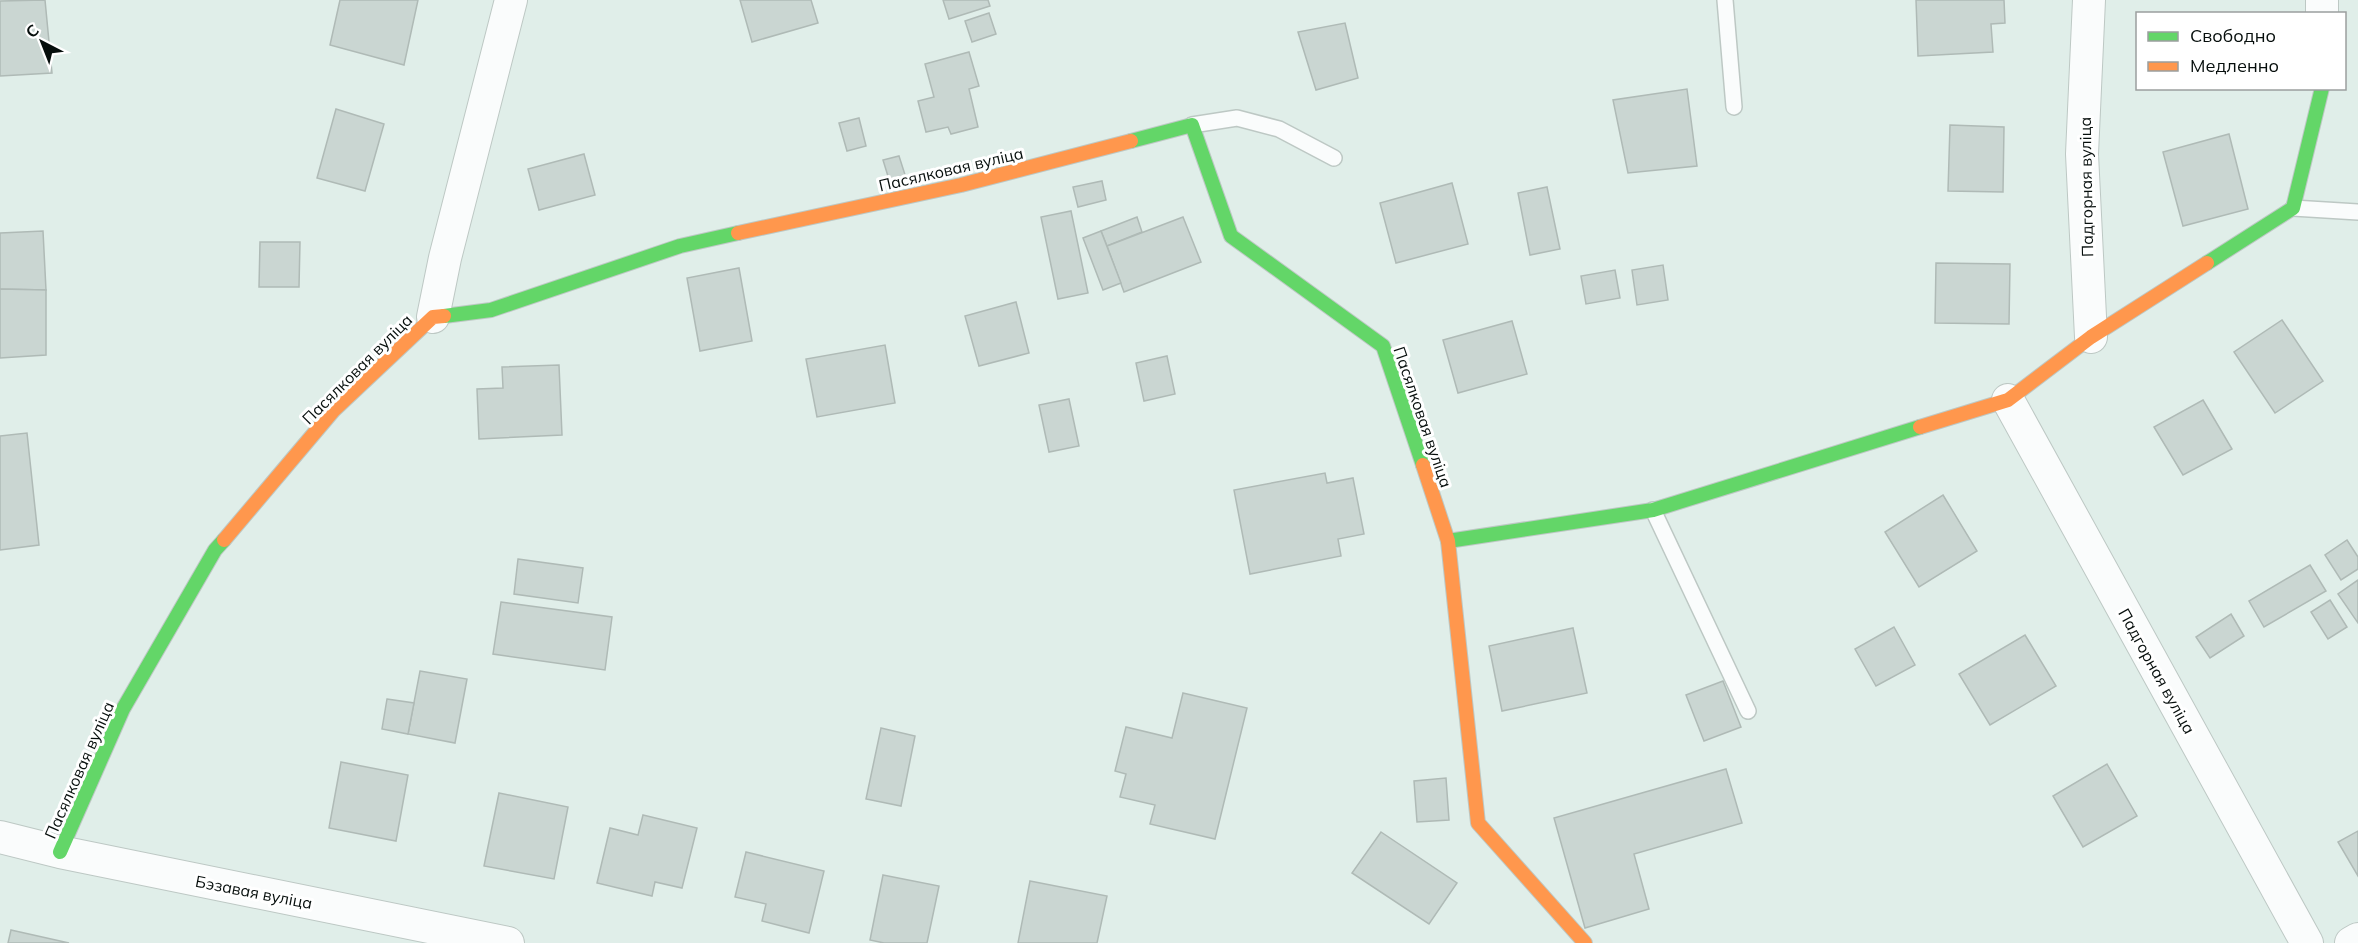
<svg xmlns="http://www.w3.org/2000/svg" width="2358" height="943" viewBox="0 0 2358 943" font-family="Mulish,sans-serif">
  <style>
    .building { fill: #cad6d2; stroke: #afbab6; stroke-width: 1.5 }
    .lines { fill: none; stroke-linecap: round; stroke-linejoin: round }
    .lane-casing { stroke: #bdc8c4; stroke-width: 18 }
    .street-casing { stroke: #bdc8c4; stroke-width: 34 }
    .fast-casing { stroke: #bdc8c4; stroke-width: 16 }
    .slow-casing { stroke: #bdc8c4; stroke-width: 16 }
    .lane { stroke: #fafcfc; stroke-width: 15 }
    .street { stroke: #fafcfc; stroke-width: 32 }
    .fast { stroke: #63d668; stroke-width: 14 }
    .slow { stroke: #ff974d; stroke-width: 14 }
    .labels { text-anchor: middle; stroke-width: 6; stroke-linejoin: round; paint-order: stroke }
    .street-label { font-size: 16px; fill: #060e0c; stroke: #fff }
  </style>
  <rect width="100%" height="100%" fill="#e0eee9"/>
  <!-- building -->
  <g class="building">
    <path d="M45,0L52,73L0,76V1Z"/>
    <path d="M340,0H418L404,65L330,45Z"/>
    <path d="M740,0H811L818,23L752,42Z"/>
    <path d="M943,0H988L990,6L949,19Z"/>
    <path d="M1916,0H2004L2005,23L1991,24L1993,52L1918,56Z"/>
    <path d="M989,13L996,34L972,42L965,21Z"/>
    <path d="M1345,23L1358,78L1316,90L1298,32Z"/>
    <path d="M969,52L979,86L969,89L978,127L951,134L948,127L926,132L918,101L934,97L925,64Z"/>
    <path d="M1687,89L1697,166L1628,173L1613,100Z"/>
    <path d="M336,109L384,124L365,191L317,178Z"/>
    <path d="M859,118L866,146L847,151L839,123Z"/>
    <path d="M1950,125L2004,127L2003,192L1948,191Z"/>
    <path d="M2229,134L2248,209L2183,226L2163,152Z"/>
    <path d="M584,154L595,195L539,210L528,169Z"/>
    <path d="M899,156L907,181L891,186L883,160Z"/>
    <path d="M1102,181L1106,200L1078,207L1073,187Z"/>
    <path d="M1452,183L1468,244L1396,263L1380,203Z"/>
    <path d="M1547,187L1560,249L1530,255L1518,193Z"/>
    <path d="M1071,211L1088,293L1058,299L1041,217Z"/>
    <path d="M1137,217L1142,232L1107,246L1101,231Z"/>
    <path d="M1183,217L1201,262L1124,292L1107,246Z"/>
    <path d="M43,231L46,290L0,289V233Z"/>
    <path d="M1101,231L1121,283L1103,290L1083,238Z"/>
    <path d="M260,242H300L299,287H259Z"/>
    <path d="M1936,263L2010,264L2009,324L1935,323Z"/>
    <path d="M1663,265L1668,300L1637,305L1632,270Z"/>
    <path d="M739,268L752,341L700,351L687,278Z"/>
    <path d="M1615,270L1620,298L1586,304L1581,276Z"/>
    <path d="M0,289L46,290V355L0,358Z"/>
    <path d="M1016,302L1029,353L979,366L965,316Z"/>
    <path d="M2282,320L2323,381L2275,413L2234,352Z"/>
    <path d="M1512,321L1527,374L1458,393L1443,340Z"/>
    <path d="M885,345L895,403L817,417L806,359Z"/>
    <path d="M1167,356L1175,394L1144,401L1136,363Z"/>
    <path d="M559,365L562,435L479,439L477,389L503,388L502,367Z"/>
    <path d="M1069,399L1079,446L1049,452L1039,405Z"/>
    <path d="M2203,400L2232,449L2183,475L2154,427Z"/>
    <path d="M27,433L39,545L0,550V436Z"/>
    <path d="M1325,473L1327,483L1353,478L1364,534L1338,539L1341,556L1250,574L1234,490Z"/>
    <path d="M1943,495L1977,551L1919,587L1885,532Z"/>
    <path d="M2347,540L2358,557V569L2341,580L2325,555Z"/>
    <path d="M518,559L583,568L578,603L514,594Z"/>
    <path d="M2310,565L2326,591L2264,627L2249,601Z"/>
    <path d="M2358,580V623L2338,594Z"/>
    <path d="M2330,600L2347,627L2328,639L2311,612Z"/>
    <path d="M501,602L612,617L605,670L493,654Z"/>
    <path d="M2231,614L2244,636L2210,658L2196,637Z"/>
    <path d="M1894,627L1915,665L1876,686L1855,649Z"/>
    <path d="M1573,628L1587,693L1502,711L1489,646Z"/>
    <path d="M2025,635L2056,686L1990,725L1959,674Z"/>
    <path d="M420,671L467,679L455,743L408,734Z"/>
    <path d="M1723,681L1741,727L1704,741L1686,695Z"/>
    <path d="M1183,693L1247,708L1215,839L1150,824L1155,805L1120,797L1126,774L1115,771L1126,727L1172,738Z"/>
    <path d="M387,699L414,703L408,734L382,729Z"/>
    <path d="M881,728L915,736L901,806L866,799Z"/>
    <path d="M341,762L408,775L396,841L329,828Z"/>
    <path d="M2107,764L2137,816L2083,847L2053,796Z"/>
    <path d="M1726,769L1742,823L1634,854L1649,909L1585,928L1554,818Z"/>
    <path d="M1446,778L1449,820L1417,822L1414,781Z"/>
    <path d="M499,793L568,807L554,879L484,866Z"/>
    <path d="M643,815L697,828L682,888L655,882L652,896L597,883L610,828L638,835Z"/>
    <path d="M2358,831V876L2338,842Z"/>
    <path d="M1381,832L1457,883L1429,924L1352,873Z"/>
    <path d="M746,852L824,871L809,933L762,921L766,904L735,897Z"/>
    <path d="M883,875L939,886L927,943H884L870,940Z"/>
    <path d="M1030,881L1107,896L1097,943H1018Z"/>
    <path d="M11,930L69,943H8Z"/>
  </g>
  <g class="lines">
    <defs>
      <g id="lane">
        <path d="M1725,0L1734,107"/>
        <path d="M1192,125L1237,118L1279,129L1334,158"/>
        <path d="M2293,208L2358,212"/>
        <path d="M1653,510L1748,711"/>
      </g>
      <g id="street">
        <path d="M2089,0L2082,154L2091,337"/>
        <path d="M2322,0V14"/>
        <path d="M433,317L445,258L511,0"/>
        <path d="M2008,400L2307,943"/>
        <path d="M0,837L60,852L508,943"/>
        <path d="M2351,943L2358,939"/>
      </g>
      <g id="fast">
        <path d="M1131,141L1192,125L1231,236L1383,346L1423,465"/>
        <path d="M2207,263L2293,208L2322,88"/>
        <path d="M444,316L491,310L680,246L738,233"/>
        <path d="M1448,541L1653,510L1920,427"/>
        <path d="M60,852L123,709L215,550L224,540"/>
      </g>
      <g id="slow">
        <path d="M738,233L961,185L1131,141"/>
        <path d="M1920,427L2008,400L2091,337L2207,263"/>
        <path d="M1423,465L1448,541L1478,823L1585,943"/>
        <path d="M224,540L333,411L433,317L444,316"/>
      </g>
    </defs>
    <!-- lane casing -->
    <use href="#lane" class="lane-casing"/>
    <!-- street casing -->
    <use href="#street" class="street-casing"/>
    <!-- fast casing -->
    <use href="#fast" class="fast-casing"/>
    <!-- slow casing -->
    <use href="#slow" class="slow-casing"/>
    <!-- lane -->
    <use href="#lane" class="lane"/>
    <!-- street -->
    <use href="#street" class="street"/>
    <!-- fast -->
    <use href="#fast" class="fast"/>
    <!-- slow -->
    <use href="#slow" class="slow"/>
  </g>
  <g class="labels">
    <!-- street labels -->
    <g class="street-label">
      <text transform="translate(951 169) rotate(-13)" y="6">Пасялковая вуліца</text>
      <text transform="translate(2086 187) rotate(-91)" y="6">Падгорная вуліца</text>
      <text transform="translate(357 369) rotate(-45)" y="6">Пасялковая вуліца</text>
      <text transform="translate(1423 417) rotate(71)" y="6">Пасялковая вуліца</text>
      <text transform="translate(2157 671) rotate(61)" y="6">Падгорная вуліца</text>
      <text transform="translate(79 770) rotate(-66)" y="6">Пасялковая вуліца</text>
      <text transform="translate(254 892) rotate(11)" y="6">Бэзавая вуліца</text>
    </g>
  </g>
  <!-- legend -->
  <rect x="2136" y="12" width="210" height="78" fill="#ffffff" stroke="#9b9f9e" stroke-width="1.5"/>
  <rect x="2148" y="32" width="30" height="9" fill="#63d668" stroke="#9b9f9e" stroke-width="1.5"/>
  <text x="2190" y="42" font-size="18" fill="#060e0c">Свободно</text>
  <rect x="2148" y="62" width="30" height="9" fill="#ff974d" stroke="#9b9f9e" stroke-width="1.5"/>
  <text x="2190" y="72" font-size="18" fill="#060e0c">Медленно</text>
  <!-- north arrow -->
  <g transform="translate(42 42) rotate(318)" stroke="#ffffff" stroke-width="4.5" paint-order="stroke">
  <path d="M0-4.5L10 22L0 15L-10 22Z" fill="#060e0c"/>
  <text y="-9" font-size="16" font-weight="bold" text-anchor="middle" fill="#060e0c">С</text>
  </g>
</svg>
